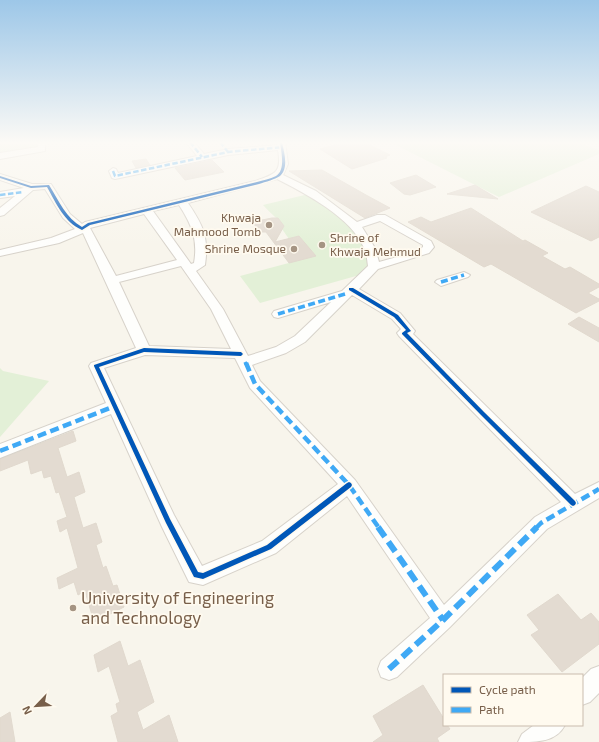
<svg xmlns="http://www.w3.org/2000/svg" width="599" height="742" viewBox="0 0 599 742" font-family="'Exo 2',sans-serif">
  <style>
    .green { fill: #e3f0d7 }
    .building { fill: #e3dbd1; stroke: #e1d9ce }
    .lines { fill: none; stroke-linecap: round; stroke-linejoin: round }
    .minor-casing { stroke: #d7d2ca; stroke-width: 2 }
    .minor { fill: #fefefc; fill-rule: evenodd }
    .quiet-far3 { stroke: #3fa9f5; stroke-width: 2.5; stroke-dasharray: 5.5 2.5; stroke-linecap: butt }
    .quiet-far2 { stroke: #3fa9f5; stroke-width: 3.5; stroke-dasharray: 7 3.5; stroke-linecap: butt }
    .quiet-far1 { stroke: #3fa9f5; stroke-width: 4.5; stroke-dasharray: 9 4.5; stroke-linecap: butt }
    .quiet { stroke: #3fa9f5; stroke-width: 6; stroke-dasharray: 12 6; stroke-linecap: butt }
    .cycleway-casing { stroke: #fffaef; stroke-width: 3 }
    .cycleway { fill: #0057b8; fill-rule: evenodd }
    .poi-dot { fill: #a59483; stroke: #fffaef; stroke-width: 1.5 }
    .labels { text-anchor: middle; stroke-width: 3.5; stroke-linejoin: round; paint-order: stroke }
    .far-poi-label { font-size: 12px; fill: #785f4a; stroke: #fffaef; text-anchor: end }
    .near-poi-label { font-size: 17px; fill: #785f4a; stroke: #fffaef; text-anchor: start }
  </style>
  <rect width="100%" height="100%" fill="#f8f5ec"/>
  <!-- green -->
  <g class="green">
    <path d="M0,142H38L39,146L37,148L0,155Z"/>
    <path d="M390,142H577L599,150V154L499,197Z"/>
    <path d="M313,193L355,224L374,267L361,281L356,276L260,303L240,276L315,256L289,239L282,229L284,226C277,218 270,213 263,205Z"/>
    <path d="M0,368L3,371L49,381L0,437Z"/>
  </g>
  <!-- building -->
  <g class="building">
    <path d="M345,142H364L390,155L385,157L387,158L352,169L320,149Z"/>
    <path d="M146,159L150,165L136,168L132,161Z"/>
    <path d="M212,160L224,172L185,180L175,168Z"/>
    <path d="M322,170L366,195L390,208L365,218L289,171Z"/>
    <path d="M416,175L436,187L410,195L404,194L390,183Z"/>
    <path d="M475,185L498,199L447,194Z"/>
    <path d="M586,186L599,192V237L591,241L531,212Z"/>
    <path d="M471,208L523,241L525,240L548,253L542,256L565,269L570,267L599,284V287L588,293L599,299V301L576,313L491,264L484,267L408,222L421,217L431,222Z"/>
    <path d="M272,218H278L284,226L275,242L299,236L316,256L289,263L266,232H261L252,222Z"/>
    <path d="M579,317L599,328V342L568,324Z"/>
    <path d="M73,431L76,441L58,448L67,477L79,472L85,492L74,497L83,528L96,523L102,542L96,545L103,568L106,566L113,586L117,585L124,607L94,622L85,591L78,595L74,582L59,589L57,578L78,568L67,528L60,532L57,521L67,517L59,492L56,493L51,476L44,478L42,470L31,474L28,460L0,471V459Z"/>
    <path d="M558,594L581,620L591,613L599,622V644L562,672L531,635L539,630L527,615Z"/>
    <path d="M120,641L128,666L140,660L154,702L137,712L143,730L169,715L178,742H118L111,716L118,712L116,704L120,702L109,666L98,672L94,655Z"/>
    <path d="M423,685L444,719V725H447L450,729L437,738L439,742H373L383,735L373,716Z"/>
    <path d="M10,712L15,742H0V718Z"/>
  </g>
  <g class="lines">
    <defs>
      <g id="minor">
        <path d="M37,142H45V151L0,159V153L38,147Z"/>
        <path d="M186,142H194L204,154L228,149L278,145L277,142H285L288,164L283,175L316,191L357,222L377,215H385L431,241L434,247L429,253L378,269L359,289L400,313L415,331L413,334L575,494L599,482V498L547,529L450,627L397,677L389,680L381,677L378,669L381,661L430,618L347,496L276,553L203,585L189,582L162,527L111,414L0,458V444L106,403L89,366L91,363L136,348L83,233L59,243L0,256V250L51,238L75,229L63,218L45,189L33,190L4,215L0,216V208L15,196L0,198V192L24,188L0,180V174L32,184H51L70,214L82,224L85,222L255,181C275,174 282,173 278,150L228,155L115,179L112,178L109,171L113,168L116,169L118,173L197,156ZM277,179C305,193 352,218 364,248C367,253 367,260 368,266L342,291L274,311L272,314L274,317L278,318L331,302L295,336L276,347L248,356L223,309L196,271L205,265C209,237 203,225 188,203ZM179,205C192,225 198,240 194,263L191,264L153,211ZM144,214L177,260L116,276L90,228ZM380,221L423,245V247L415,252L379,262L375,248L362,227ZM181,266L211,309L231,349L149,346L119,282ZM352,295L392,319L401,329L397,333L399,336L561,502L535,517L444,605L355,480L260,381L252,365L286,353L305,342ZM145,355L235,358L250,388L338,484L262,541L202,566L174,515L104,368Z"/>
        <path d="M464,272L470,275L468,277L441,286L435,282L437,280Z"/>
        <path d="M599,666V693L590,702L582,705V678L591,669Z"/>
        <path d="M534,725H565C556,742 538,742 518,742L522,734Z"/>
      </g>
    </defs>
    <!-- minor casing -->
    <use href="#minor" class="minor-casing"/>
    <!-- minor -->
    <use href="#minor" class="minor"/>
    <!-- quiet-far3 -->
    <g class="quiet-far3">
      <path d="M190,142L202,157"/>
      <path d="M220,142L228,152"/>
      <path d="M113,171L115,176L228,152L282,147"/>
      <path d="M0,195L23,192"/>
    </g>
    <!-- quiet-far2 -->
    <g class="quiet-far2">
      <path d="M441,282L464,275"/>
      <path d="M278,314L345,294"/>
      <path d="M245,362L246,364"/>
    </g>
    <!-- quiet-far1 -->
    <g class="quiet-far1">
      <path d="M246,363L255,384L349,485L379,528"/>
      <path d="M0,451L115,406"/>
      <path d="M536,528L541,523L599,489"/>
    </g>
    <!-- quiet -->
    <g class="quiet">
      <path d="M378,527L443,620"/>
      <path d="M389,669L443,620L537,527"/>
    </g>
    <defs>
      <g id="cycleway">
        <path d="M280,142H282C284,152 289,168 280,176C276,179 265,182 259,184L90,225L82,230C64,222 56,203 47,187L31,188L0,178V176L31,186L49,185C59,201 66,218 82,227L88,223L257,182C263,180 270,179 276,176C286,170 281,151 280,142Z"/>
        <path d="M349,288H353L398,315L411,331L407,333L484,412L575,501L576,503L575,505L573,506L571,505L480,414L402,334V333L406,330L394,317L349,290Z"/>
        <path d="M144,348L241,352L243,354L241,356L144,352L99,367L170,519L198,572L203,573L267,545L347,483L349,482L351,483L352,485L351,487L271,549L203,579L194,577L166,523L94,366V365Z"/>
      </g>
    </defs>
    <!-- cycleway casing -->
    <use href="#cycleway" class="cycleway-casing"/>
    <!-- cycleway -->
    <use href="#cycleway" class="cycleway"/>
  </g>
  <!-- sky -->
  <linearGradient id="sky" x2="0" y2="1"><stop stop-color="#9dc7e8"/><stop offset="0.58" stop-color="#fcfaf6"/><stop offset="1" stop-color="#fcfaf6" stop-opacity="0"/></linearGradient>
  <rect width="599" height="246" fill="url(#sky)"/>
  <!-- markers -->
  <g class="poi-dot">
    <circle cx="269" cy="225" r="4"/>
    <circle cx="322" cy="245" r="4"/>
    <circle cx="294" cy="249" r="4"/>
    <circle cx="73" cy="608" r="4"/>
  </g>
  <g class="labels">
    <!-- far-poi labels -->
    <g class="far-poi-label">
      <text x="261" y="222">Khwaja<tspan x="261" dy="14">Mahmood Tomb</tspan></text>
      <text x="330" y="242" text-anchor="start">Shrine of<tspan x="330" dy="14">Khwaja Mehmud</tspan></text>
      <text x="286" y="253">Shrine Mosque</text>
    </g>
    <!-- near-poi labels -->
    <g class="near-poi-label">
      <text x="81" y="604">University of Engineering<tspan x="81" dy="20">and Technology</tspan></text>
    </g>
  </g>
  <!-- legend -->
  <rect x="443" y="674" width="140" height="52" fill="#fffaef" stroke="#c9bcad"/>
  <rect x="451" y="687" width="20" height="6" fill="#0057b8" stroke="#c9bcad"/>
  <text x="479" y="694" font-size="12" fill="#785f4a">Cycle path</text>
  <rect x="451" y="707" width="20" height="6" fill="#3fa9f5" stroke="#c9bcad"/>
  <text x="479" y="714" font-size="12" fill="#785f4a">Path</text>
  <!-- north arrow -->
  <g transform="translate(36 706) rotate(245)" stroke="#fffaef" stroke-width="3" paint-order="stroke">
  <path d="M0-3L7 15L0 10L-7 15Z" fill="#785f4a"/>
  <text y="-6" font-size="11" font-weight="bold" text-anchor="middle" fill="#785f4a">N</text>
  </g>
</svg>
